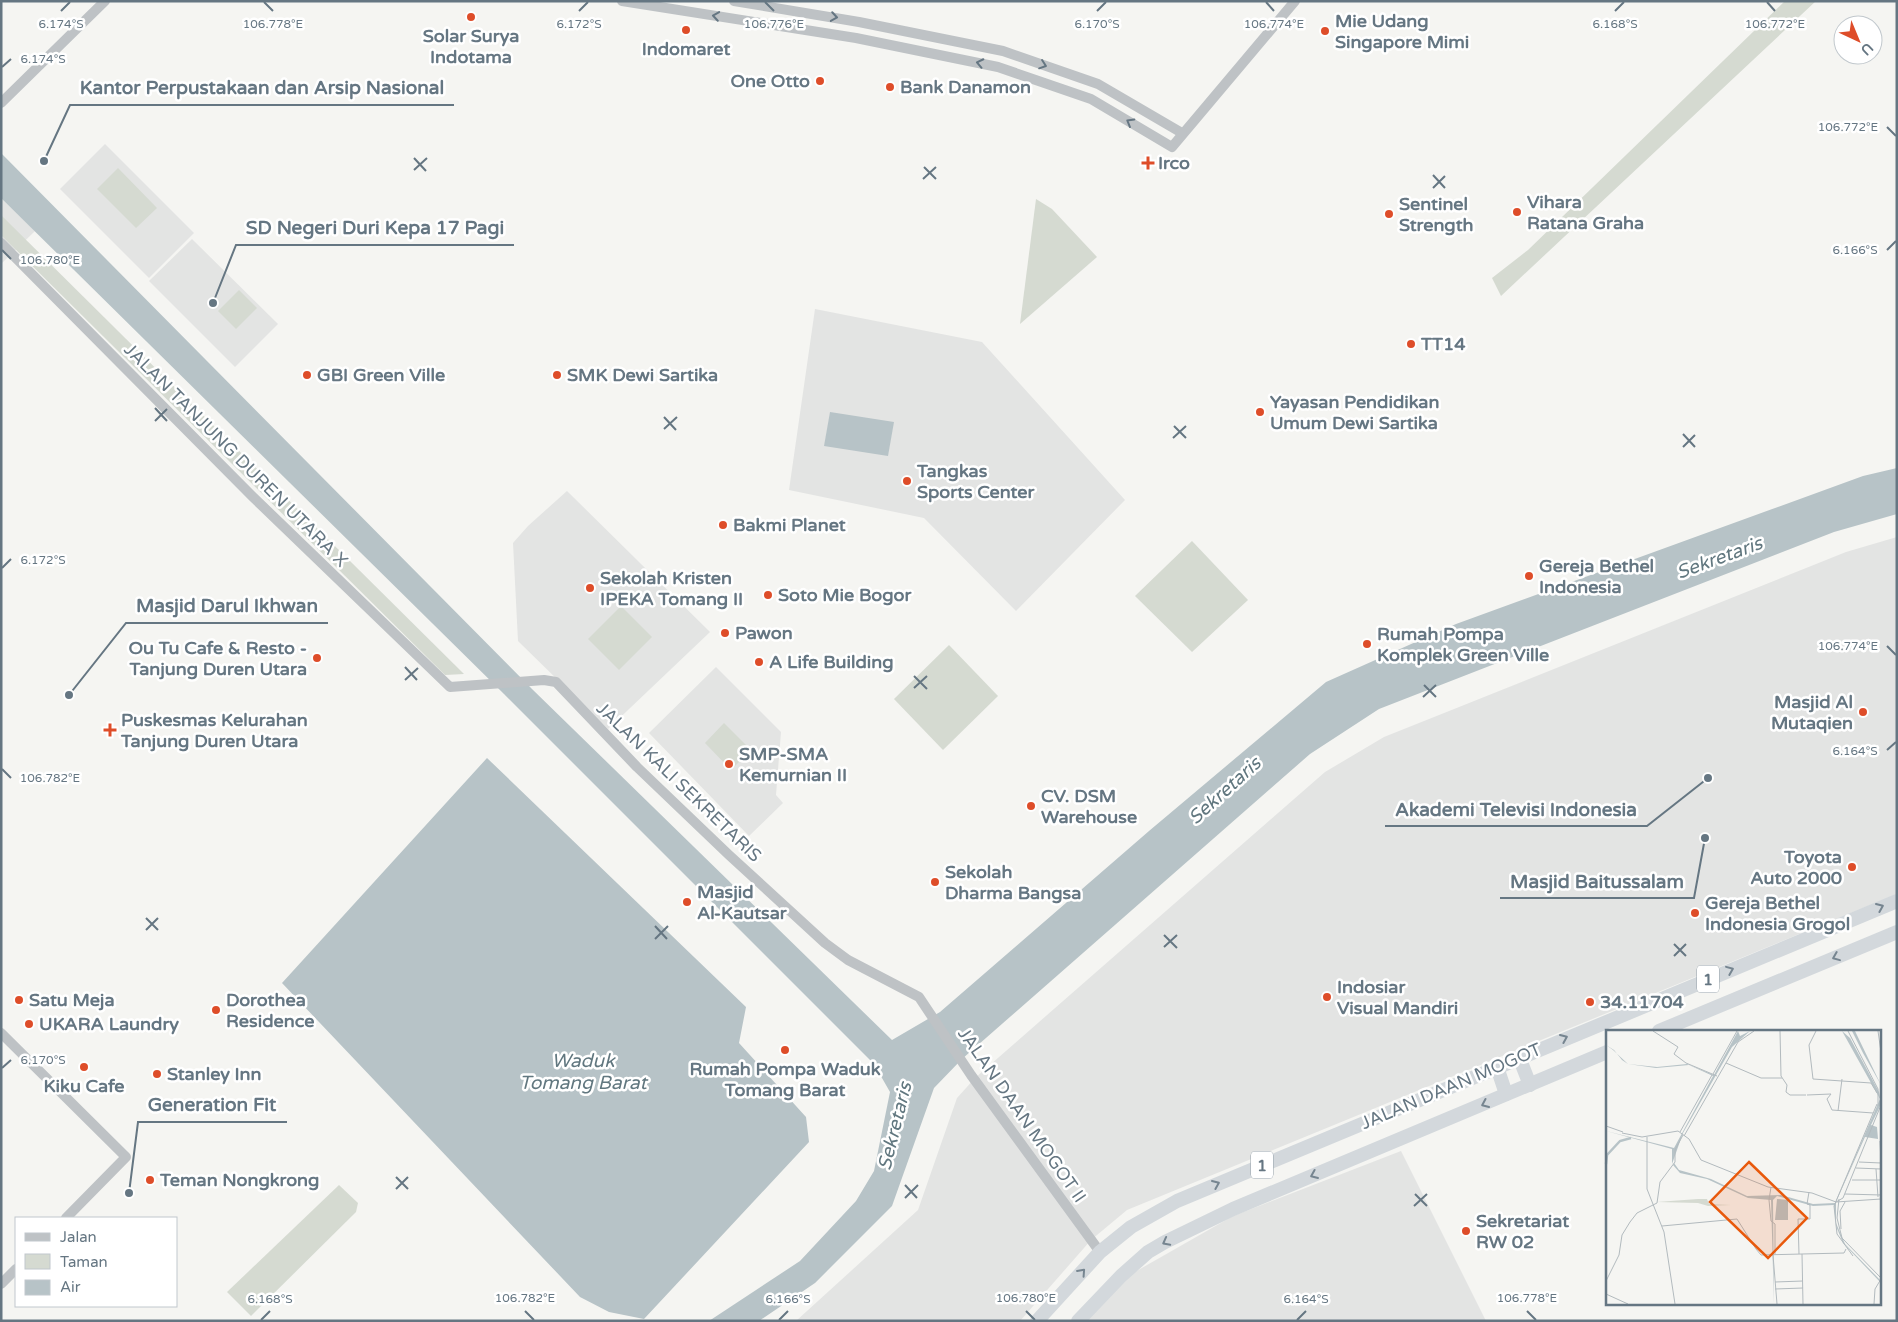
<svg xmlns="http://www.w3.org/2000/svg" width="1898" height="1322" viewBox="0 0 1898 1322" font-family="'Varela Round',sans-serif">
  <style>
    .built { fill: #e3e4e3 }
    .green { fill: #d5dad1 }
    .water { fill: #b7c3c7 }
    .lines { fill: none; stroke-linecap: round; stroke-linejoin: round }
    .tertiary { stroke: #bec2c5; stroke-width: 10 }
    .trunk { stroke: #d3d8dc; stroke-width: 14 }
    .oneway { stroke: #657682 }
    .oneway2 { stroke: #768590 }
    .ticks { fill: none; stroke: #657682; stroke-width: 2 }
    .poi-dot { fill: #de4d29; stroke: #fff; stroke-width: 2 }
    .labels { text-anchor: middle; stroke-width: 5; stroke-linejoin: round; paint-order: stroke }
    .shield { fill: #fff; stroke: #939fa8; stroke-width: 1 }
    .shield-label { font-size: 16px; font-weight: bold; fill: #657682 }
    .poi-label { font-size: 18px; font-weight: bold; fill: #657682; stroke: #fff; text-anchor: start }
    .street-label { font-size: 18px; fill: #657682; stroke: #fff }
    .water-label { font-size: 19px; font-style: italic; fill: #61777f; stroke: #fff }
    .inset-river { fill: none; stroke: #b7c3c7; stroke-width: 2.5 }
    .inset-road { fill: none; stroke: #b2babe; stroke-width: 1 }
    .view { fill: #e8590c; fill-opacity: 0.15; stroke: #e8590c; stroke-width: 2.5 }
    .inset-edge { fill: none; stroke: #657682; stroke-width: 2.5 }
    .ticks-label { font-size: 12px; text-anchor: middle; fill: #657682; stroke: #fff; stroke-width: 5; stroke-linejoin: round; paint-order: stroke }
    .leader { fill: none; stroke: #657682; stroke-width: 2 }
    .callout-dot { fill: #657682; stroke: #fff; stroke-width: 2 }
    .callout-label { font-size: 19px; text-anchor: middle; font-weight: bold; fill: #657682; stroke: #fff; stroke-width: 5; stroke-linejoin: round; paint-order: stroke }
  </style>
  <rect width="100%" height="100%" fill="#f5f5f2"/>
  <!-- built -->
  <g class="built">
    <path d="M105,144L194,233L149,278L60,189Z"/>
    <path d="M1,198L35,231L1,264Z"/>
    <path d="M192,239L278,324L235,367L149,281Z"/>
    <path d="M815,309L982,342L1125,500L1016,611L924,518L789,490Z"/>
    <path d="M567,491L710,632L608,729L518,641L513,543L528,526Z"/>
    <path d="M1897,537V894L1127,1210L1091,1240L1020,1321H796L918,1210L957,1098L975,1078L1325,772L1384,737L1846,552Z"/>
    <path d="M716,667L781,732L776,795L783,803L749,836L649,733Z"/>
    <path d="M1401,1151L1486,1321H1075L1112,1285L1233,1216Z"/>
  </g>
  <!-- green -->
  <g class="green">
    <path d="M1785,1H1816L1501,296L1492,278L1528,250Z"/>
    <path d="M118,168L157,208L136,228L97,189Z"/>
    <path d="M1036,199L1052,209L1097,257L1020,324Z"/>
    <path d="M1,215L464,674L445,675L1,235Z"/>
    <path d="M239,290L257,308L236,329L218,311Z"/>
    <path d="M1192,541L1248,600L1192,652L1135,596Z"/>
    <path d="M621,606L652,637L619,670L588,639Z"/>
    <path d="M949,645L998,696L943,750L894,699Z"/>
    <path d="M724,723L751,750L731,770L705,743Z"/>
    <path d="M339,1185L358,1203L356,1212L251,1316L227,1292Z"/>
  </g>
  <!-- water -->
  <g class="water">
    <path d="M1,153L532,689L892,1040L940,1012L1149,831L1326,682L1456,624L1863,476L1897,468V514L1834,532L1379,709L1310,754L962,1059L934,1088L892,1206L815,1283L759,1321H709L800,1261L856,1201L874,1171L890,1092L874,1064L504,694L1,198Z"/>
    <path d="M830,412L894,422L888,456L824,446Z"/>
    <path d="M487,758L746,1007L739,1043L806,1117L809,1142L644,1319L609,1312L580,1297L282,983Z"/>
  </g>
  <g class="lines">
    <!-- tertiary -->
    <g class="tertiary">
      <path d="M622,1L856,38L998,67L1091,99L1172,147L1295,1"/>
      <path d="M734,1L859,22L1003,51L1098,84L1182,133"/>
      <path d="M1,103L105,1"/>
      <path d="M1,243L253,497L450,687L544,680L556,682L637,767L729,855L825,943L848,960L919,997L971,1075L1100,1252"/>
      <path d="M1,1033L126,1157L66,1218"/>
      <path d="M1,1284L16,1269"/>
    </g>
    <!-- trunk -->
    <g class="trunk">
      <path d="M1659,1031L1897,932"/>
      <path d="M1519,1057L1530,1085"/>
      <path d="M1497,1067L1506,1094"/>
      <path d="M1037,1321L1100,1252L1131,1227L1177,1201L1897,901"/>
      <path d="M1078,1321L1121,1276L1148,1252L1165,1242L1233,1209L1607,1052"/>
    </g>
  </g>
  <!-- one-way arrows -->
  <defs><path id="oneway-chevron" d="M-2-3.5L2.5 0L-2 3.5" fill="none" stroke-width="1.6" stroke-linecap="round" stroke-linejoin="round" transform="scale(1.25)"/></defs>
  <g class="oneway">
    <use href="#oneway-chevron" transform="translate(716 16) rotate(-171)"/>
    <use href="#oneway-chevron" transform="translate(834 17) rotate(9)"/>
    <use href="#oneway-chevron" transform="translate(980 63) rotate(-168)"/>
    <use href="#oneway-chevron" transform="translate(1043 65) rotate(19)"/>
    <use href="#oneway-chevron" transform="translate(1130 122) rotate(-150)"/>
  </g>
  <g class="oneway2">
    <use href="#oneway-chevron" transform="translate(1880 907) rotate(-23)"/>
    <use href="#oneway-chevron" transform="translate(1836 957) rotate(158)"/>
    <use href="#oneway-chevron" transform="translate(1730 970) rotate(-22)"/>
    <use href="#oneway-chevron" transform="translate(1564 1038) rotate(-23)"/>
    <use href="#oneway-chevron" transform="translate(1485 1104) rotate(156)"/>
    <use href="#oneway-chevron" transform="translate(1314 1175) rotate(157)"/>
    <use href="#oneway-chevron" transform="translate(1216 1184) rotate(-23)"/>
    <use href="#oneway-chevron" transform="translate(1166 1242) rotate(152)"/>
    <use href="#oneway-chevron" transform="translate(1082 1272) rotate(-48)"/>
  </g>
  <!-- ticks -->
  <path class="ticks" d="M264,2L273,11M765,2L774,11M1266,2L1274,11M1767,2L1775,11M61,11L70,2M579,11L588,2M1097,11L1106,2M1615,11L1624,2M2,67L11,59M1887,127L1896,136M414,158L426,171M924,167L936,179M414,170L427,158M1433,175L1445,188M923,179L936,167M1433,188L1445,176M2,250L11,259M1887,250L1896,241M155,408L167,421M664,417L676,430M155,421L167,409M1174,426L1186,438M664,429L677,417M1683,434L1695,447M1173,438L1186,426M1683,447L1695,435M2,568L11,559M1887,646L1896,655M405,667L417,680M914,676L927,689M405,680L418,668M1424,685L1436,697M914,688L927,676M1423,697L1436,685M1887,750L1896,742M2,769L11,778M146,918L158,930M655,926L667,939M146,930L158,918M1164,935L1177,948M655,939L668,926M1674,944L1686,956M1164,947L1177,935M1674,956L1686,944M2,1068L11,1060M396,1177L408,1189M905,1185L917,1198M396,1189L408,1177M1415,1194L1427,1206M905,1198L918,1185M1414,1206L1427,1194M525,1311L534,1320M1026,1311L1035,1320M1527,1311L1536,1320M261,1320L270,1311M779,1320L788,1311M1297,1320L1306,1311"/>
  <!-- markers -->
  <g class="poi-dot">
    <circle cx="471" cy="17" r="5"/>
    <circle cx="686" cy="30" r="5"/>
    <circle cx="1325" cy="31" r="5"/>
    <circle cx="820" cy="81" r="5"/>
    <circle cx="890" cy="87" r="5"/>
    <path d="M1145.5 155.5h5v5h5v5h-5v5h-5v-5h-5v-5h5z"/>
    <circle cx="1517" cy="212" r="5"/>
    <circle cx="1389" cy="214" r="5"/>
    <circle cx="1411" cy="344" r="5"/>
    <circle cx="307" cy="375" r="5"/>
    <circle cx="557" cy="375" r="5"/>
    <circle cx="1260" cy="412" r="5"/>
    <circle cx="907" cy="481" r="5"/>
    <circle cx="723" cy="525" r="5"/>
    <circle cx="1529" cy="576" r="5"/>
    <circle cx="590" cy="588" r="5"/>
    <circle cx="768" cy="595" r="5"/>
    <circle cx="725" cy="633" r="5"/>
    <circle cx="1367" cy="644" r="5"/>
    <circle cx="317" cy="658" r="5"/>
    <circle cx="759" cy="662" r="5"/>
    <circle cx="1863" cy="712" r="5"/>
    <path d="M107.5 722.5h5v5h5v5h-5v5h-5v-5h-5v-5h5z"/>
    <circle cx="729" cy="764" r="5"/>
    <circle cx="1031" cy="806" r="5"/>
    <circle cx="1852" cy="867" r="5"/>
    <circle cx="935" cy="882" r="5"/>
    <circle cx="687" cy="902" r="5"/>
    <circle cx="1695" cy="913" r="5"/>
    <circle cx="1327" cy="997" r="5"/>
    <circle cx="19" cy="1000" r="5"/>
    <circle cx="1590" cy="1002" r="5"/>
    <circle cx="216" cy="1010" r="5"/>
    <circle cx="29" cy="1024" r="5"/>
    <circle cx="785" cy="1050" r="5"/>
    <circle cx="84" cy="1067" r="5"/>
    <circle cx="157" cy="1074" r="5"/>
    <circle cx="150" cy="1180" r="5"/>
    <circle cx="1466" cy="1231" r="5"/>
  </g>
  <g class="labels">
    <!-- shield labels -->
    <g class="shield">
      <rect x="1697" y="965.5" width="22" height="27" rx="4"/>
      <rect x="1251" y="1151.5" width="22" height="27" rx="4"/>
    </g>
    <g class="shield-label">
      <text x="1708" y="985">1</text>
      <text x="1262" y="1171">1</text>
    </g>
    <!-- poi labels -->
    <g class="poi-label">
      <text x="1335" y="27">Mie Udang<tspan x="1335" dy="21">Singapore Mimi</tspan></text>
      <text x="471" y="42" text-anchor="middle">Solar Surya<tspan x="471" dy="21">Indotama</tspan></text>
      <text x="686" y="55" text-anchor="middle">Indomaret</text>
      <text x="810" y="87" text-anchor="end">One Otto</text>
      <text x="900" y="93">Bank Danamon</text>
      <text x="1158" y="169">Irco</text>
      <text x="1527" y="208">Vihara<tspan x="1527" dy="21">Ratana Graha</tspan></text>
      <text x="1399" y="210">Sentinel<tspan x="1399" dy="21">Strength</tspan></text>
      <text x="1421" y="350">TT14</text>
      <text x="317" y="381">GBI Green Ville</text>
      <text x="567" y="381">SMK Dewi Sartika</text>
      <text x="1270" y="408">Yayasan Pendidikan<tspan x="1270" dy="21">Umum Dewi Sartika</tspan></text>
      <text x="917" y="477">Tangkas<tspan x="917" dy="21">Sports Center</tspan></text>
      <text x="733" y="531">Bakmi Planet</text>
      <text x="1539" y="572">Gereja Bethel<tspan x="1539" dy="21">Indonesia</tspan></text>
      <text x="600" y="584">Sekolah Kristen<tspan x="600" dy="21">IPEKA Tomang II</tspan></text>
      <text x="778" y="601">Soto Mie Bogor</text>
      <text x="735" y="639">Pawon</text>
      <text x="1377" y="640">Rumah Pompa<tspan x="1377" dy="21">Komplek Green Ville</tspan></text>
      <text x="307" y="654" text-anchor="end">Ou Tu Cafe &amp; Resto -<tspan x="307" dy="21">Tanjung Duren Utara</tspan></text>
      <text x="769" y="668">A Life Building</text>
      <text x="1853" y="708" text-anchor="end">Masjid Al<tspan x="1853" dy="21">Mutaqien</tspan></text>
      <text x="121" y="726">Puskesmas Kelurahan<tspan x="121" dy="21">Tanjung Duren Utara</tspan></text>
      <text x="739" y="760">SMP-SMA<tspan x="739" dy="21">Kemurnian II</tspan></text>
      <text x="1041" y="802">CV. DSM<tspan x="1041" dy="21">Warehouse</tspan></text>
      <text x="1842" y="863" text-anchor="end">Toyota<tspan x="1842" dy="21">Auto 2000</tspan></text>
      <text x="945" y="878">Sekolah<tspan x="945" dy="21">Dharma Bangsa</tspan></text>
      <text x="697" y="898">Masjid<tspan x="697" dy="21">Al-Kautsar</tspan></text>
      <text x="1705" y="909">Gereja Bethel<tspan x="1705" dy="21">Indonesia Grogol</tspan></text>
      <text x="1337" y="993">Indosiar<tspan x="1337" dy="21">Visual Mandiri</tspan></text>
      <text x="29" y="1006">Satu Meja</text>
      <text x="226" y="1006">Dorothea<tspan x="226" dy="21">Residence</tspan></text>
      <text x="1600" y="1008">34.11704</text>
      <text x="39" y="1030">UKARA Laundry</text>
      <text x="785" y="1075" text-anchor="middle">Rumah Pompa Waduk<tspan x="785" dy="21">Tomang Barat</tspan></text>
      <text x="167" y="1080">Stanley Inn</text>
      <text x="84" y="1092" text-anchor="middle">Kiku Cafe</text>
      <text x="160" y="1186">Teman Nongkrong</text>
      <text x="1476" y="1227">Sekretariat<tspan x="1476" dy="21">RW 02</tspan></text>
    </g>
    <!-- street labels -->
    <g class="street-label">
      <text transform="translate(236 455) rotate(45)" y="6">JALAN TANJUNG DUREN UTARA X</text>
      <text transform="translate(679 782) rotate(44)" y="6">JALAN KALI SEKRETARIS</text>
      <text transform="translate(1451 1086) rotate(-23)" y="6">JALAN DAAN MOGOT</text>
      <text transform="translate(1022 1115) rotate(55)" y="6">JALAN DAAN MOGOT II</text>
    </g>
    <!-- water labels -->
    <g class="water-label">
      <text transform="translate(1719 557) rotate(-20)" y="7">Sekretaris</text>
      <text transform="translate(1224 790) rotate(-42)" y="7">Sekretaris</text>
      <text x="583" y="1067">Waduk<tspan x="583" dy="22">Tomang Barat</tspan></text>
      <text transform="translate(894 1126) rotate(-76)" y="7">Sekretaris</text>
    </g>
  </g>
  <!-- overview -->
  <g transform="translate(1606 1030)">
    <rect width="275" height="275" fill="#f5f5f2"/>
    <path d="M92,169H101L103,174L125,175L102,176L92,173L51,172Z" fill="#d5dad1"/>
    <path d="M132,1L134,6L144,1L126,17L77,103L66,134V119L0,101L68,118L107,46L83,35L50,38L22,34L16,30L8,20L0,15L7,20L22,34L51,37L81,34L108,45ZM236,1L244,8L273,62L275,74L265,95L271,97L272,109L259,107L230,172V193L239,214L275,251V253L237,213L230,196L228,175L207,176L171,166L167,170L168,274L165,170L142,168L101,149L74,143L67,135L68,133L73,140L105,149L141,166L175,165L207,174L229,173L274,69ZM246,1H249L275,55L257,23ZM171,169L182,170V190H169Z" fill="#b7c3c7"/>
    <path class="inset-river" d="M0,134L1,125L14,111L25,108"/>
    <path class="inset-road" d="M47,1L72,17L68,24L80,33L111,46M174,1L175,46L181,55L180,62L184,65H200M210,1L203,15L207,49L265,53L271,63M242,1L272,59V76M272,1L275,22M120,33L155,48H176M107,44L131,1M225,64L221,69L226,80L267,83M201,65L225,64M232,81L236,49M0,96L17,102M74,102L106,45M16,103L36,107L72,101L83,109L95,130L162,157L206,163L230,172L237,168L275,75M78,106L132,12L148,1M41,107V159L58,202L69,274M274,111L275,133M253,132L275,133M250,138L275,139M270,139L272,167M246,150H275M165,157L163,170L165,191L169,194V224M239,164L275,165M233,169L231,188L236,208L275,248M230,172L275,169M56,196L131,189L150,219M235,199L234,181L239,172M150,219L155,225L196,224M193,224L192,189H204V175L201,174L203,162M167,225L171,274M247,226L231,204L228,176L271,74M0,251L13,225L16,205L24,192L31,183L51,173L54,152L69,132V120L77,105M169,252L197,251M169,259L197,258M0,264L22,274M197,274L196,224L238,223L240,219M268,274L269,259L275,249"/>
    <path class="view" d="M143,132L201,188L162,228L104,172Z"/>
    <rect width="275" height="275" class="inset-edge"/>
  </g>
  <g class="ticks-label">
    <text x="61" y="28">6.174°S</text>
    <text x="579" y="28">6.172°S</text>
    <text x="1097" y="28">6.170°S</text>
    <text x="1615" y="28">6.168°S</text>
    <text x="273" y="28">106.778°E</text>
    <text x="774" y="28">106.776°E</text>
    <text x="1274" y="28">106.774°E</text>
    <text x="1775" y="28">106.772°E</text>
    <text x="43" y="63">6.174°S</text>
    <text x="1848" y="131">106.772°E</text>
    <text x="1855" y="254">6.166°S</text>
    <text x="50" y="264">106.780°E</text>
    <text x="43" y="564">6.172°S</text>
    <text x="1848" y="650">106.774°E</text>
    <text x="1855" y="755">6.164°S</text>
    <text x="50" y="782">106.782°E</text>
    <text x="43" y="1064">6.170°S</text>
    <text x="525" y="1302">106.782°E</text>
    <text x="1026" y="1302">106.780°E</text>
    <text x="1527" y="1302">106.778°E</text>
    <text x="270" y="1303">6.168°S</text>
    <text x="788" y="1303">6.166°S</text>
    <text x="1306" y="1303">6.164°S</text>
  </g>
  <!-- callouts -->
  <path class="leader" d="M44 161L70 105H454M213 303L236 245H514M69 695L126 623H328M1708 778L1647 826H1385M1705 838L1694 898H1500M129 1193L138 1122H287"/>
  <g class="callout-dot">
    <circle cx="44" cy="161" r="5"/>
    <circle cx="213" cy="303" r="5"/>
    <circle cx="69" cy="695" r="5"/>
    <circle cx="1708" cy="778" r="5"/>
    <circle cx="1705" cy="838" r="5"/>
    <circle cx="129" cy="1193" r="5"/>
  </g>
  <g class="callout-label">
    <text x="262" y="94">Kantor Perpustakaan dan Arsip Nasional</text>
    <text x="375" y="234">SD Negeri Duri Kepa 17 Pagi</text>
    <text x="227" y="612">Masjid Darul Ikhwan</text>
    <text x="1516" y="816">Akademi Televisi Indonesia</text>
    <text x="1597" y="888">Masjid Baitussalam</text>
    <text x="212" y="1111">Generation Fit</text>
  </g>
  <!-- border -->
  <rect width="1898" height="1322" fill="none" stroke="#657682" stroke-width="5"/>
  <!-- legend -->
  <rect x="15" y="1217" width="162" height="90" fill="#ffffff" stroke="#c1c8cd"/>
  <rect x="25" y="1233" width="25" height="8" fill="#bec2c5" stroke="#c1c8cd"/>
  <text x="60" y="1242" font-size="15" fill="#657682">Jalan</text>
  <rect x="25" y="1254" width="25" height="15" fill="#d5dad1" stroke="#c1c8cd"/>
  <text x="60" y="1267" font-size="15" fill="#657682">Taman</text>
  <rect x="25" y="1280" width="25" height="15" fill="#b7c3c7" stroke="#c1c8cd"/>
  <text x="60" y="1292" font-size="15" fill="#657682">Air</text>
  <!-- north arrow -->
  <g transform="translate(1858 40) rotate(136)"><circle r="24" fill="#ffffff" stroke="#c1c8cd"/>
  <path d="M0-4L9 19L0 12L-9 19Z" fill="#de4d29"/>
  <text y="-8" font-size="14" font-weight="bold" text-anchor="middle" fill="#657682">U</text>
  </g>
</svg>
